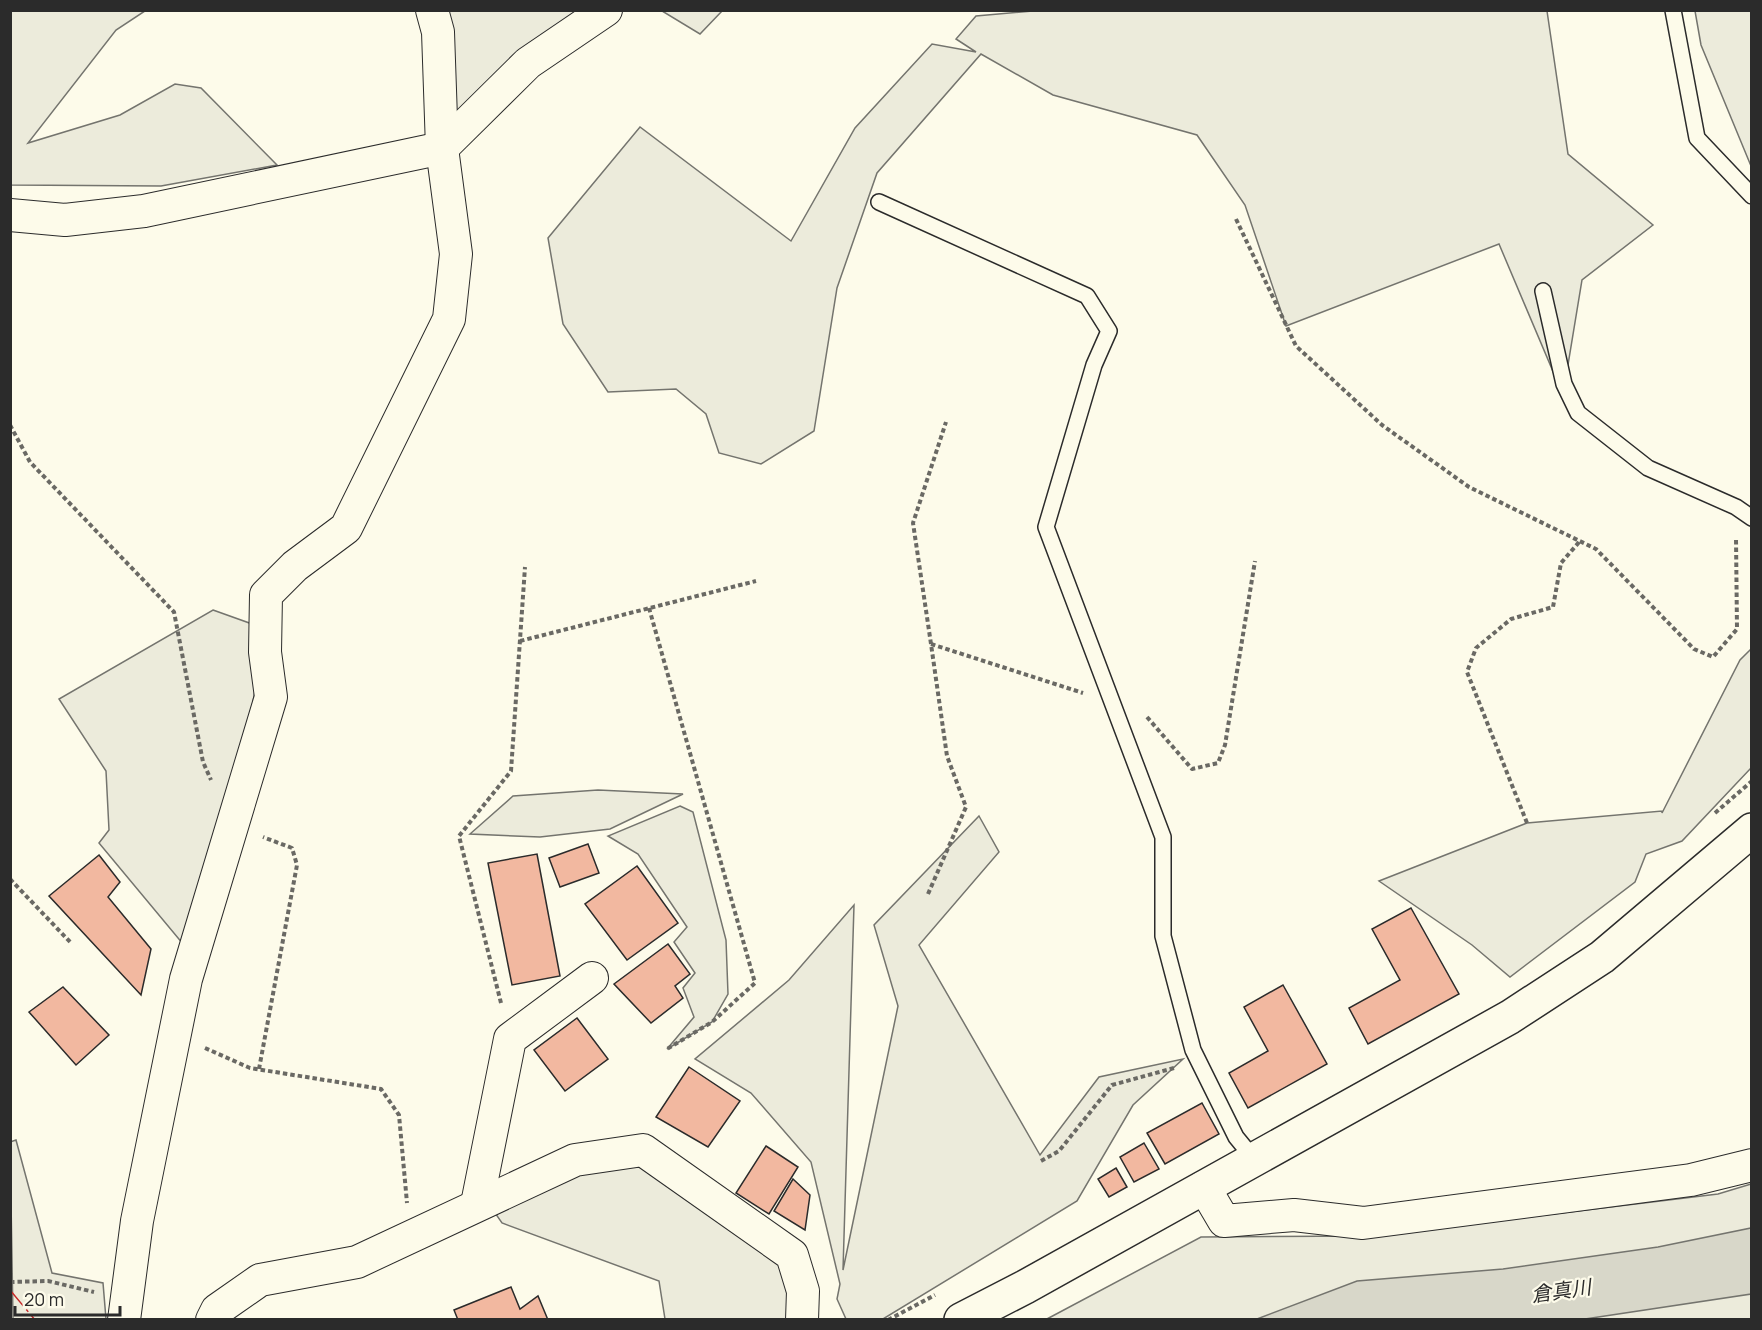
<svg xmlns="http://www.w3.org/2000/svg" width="1762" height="1330" viewBox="0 0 1762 1330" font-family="Manrope,'Noto Sans JP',sans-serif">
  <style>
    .green { fill: #ecebdb; stroke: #74746e; stroke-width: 1.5 }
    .water { fill: #d8d7c9; stroke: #74746e; stroke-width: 1.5 }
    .building { fill: #f2b8a0; stroke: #2b2b2b; stroke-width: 1.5 }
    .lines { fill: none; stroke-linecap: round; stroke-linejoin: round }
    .service-casing { stroke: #2b2b2b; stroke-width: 18 }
    .minor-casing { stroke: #2b2b2b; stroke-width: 34 }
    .tertiary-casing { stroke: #2b2b2b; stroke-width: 36 }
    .path { stroke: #6a6964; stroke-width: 4; stroke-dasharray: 4.5 3; stroke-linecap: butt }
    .service { stroke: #fdfbea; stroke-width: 15 }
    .minor { stroke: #fdfbea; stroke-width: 32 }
    .tertiary { stroke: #fdfbea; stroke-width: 33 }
    .power { stroke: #c62828; stroke-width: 1.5; stroke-dasharray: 21 4.5 3 4.5; stroke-linecap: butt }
    .labels { text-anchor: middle; stroke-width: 4.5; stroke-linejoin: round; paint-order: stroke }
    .water-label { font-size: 20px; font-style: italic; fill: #2b2b2b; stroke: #fdfbea }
  </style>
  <rect width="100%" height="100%" fill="#fdfbea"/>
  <!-- green -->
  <g class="green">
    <path d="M11,10L145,11L116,30L28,143L120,115L175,84L201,88L277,165L161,186L11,185Z"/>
    <path d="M1044,10L1547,11L1568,154L1653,225L1582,280L1563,395L1499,244L1286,326L1245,205L1197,135L1053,95L981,54L877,173L837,288L814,431L761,464L719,453L706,414L676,389L608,392L563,324L548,238L640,127L791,241L855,128L932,44L976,52L956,39L976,16Z"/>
    <path d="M432,11H612L449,142Z"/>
    <path d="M662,11H722L700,34Z"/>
    <path d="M1695,11H1751V166L1701,45Z"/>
    <path d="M213,610L266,629L229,835L193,956L99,843L109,830L106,771L59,699Z"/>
    <path d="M1751,649V768L1682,841L1646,854L1635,882L1510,977L1472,945L1379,881L1527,823L1662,811V813L1740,660Z"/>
    <path d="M598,790L683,794L610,829L540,837L470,834L513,796Z"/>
    <path d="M680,806L693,812L726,940L728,994L712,1022L667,1049L694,1017L683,988L695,973L674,942L687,927L638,854L608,836Z"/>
    <path d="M979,816L999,852L919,945L1040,1155L1099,1077L1183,1059L1133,1105L1077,1201L883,1319H846L837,1299L840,1284L811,1162L751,1093L695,1059L789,980L854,905L843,1270L898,1006L874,925Z"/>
    <path d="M16,1140L52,1273L103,1283L106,1319H13L10,1142Z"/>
    <path d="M643,1150L792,1255L802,1319H665L659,1281L502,1223L486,1200Z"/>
    <path d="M1751,1184V1319L1045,1320L1201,1237L1371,1236L1718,1194Z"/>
  </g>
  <!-- water -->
  <path class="water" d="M1751,1228V1294L1585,1319H1257L1357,1281L1503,1269L1658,1247Z"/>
  <!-- building -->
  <g class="building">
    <path d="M588,844L599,873L560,887L549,858Z"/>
    <path d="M537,854L560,976L512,985L488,863Z"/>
    <path d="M99,855L120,882L108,897L151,949L141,995L49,896Z"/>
    <path d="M637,866L678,923L627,960L585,904Z"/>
    <path d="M1411,908L1459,994L1368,1044L1349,1008L1400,980L1372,929Z"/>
    <path d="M668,944L690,974L675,986L683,998L651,1023L614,984Z"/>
    <path d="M1283,985L1327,1064L1248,1108L1229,1073L1268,1051L1244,1007Z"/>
    <path d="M63,987L109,1035L76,1065L29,1012Z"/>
    <path d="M577,1018L608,1059L565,1091L534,1050Z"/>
    <path d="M689,1067L740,1101L708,1147L656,1117Z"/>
    <path d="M1202,1103L1219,1134L1165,1164L1147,1133Z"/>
    <path d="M1144,1143L1159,1169L1134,1182L1120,1157Z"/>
    <path d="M766,1146L798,1167L769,1214L736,1193Z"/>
    <path d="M1116,1168L1127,1187L1109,1197L1098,1179Z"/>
    <path d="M793,1179L810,1195L805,1230L774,1211Z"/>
    <path d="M511,1287L520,1309L538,1296L548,1320H458L454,1310Z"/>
  </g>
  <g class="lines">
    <defs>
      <g id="service">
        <path d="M1673,10L1697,138L1752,196"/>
        <path d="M879,202L1087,296L1109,331L1094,365L1046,527L1163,837V936L1193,1050L1236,1137L1254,1159"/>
        <path d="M1543,291L1564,384L1578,413L1648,468L1736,507L1752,518"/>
      </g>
      <g id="minor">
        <path d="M10,215L65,220L144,211L442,148L528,63L606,10"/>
        <path d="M1204,1187L1224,1221L1294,1215L1363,1223L1691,1180L1752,1165"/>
        <path d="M477,1204L510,1039L592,978"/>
        <path d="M124,1320L137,1221L186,979L271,697L265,652L266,595L295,566L346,528L449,319L456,254L442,148L438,32L432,10"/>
        <path d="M212,1320L217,1310L260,1280L357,1262L575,1160L643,1150L792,1255L803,1291L802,1320"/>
      </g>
      <path id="tertiary" d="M961,1320L1025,1287L1510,1017L1602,957L1752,830"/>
    </defs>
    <!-- service casing -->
    <use href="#service" class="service-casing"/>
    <!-- minor casing -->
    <use href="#minor" class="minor-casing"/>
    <!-- tertiary casing -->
    <use href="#tertiary" class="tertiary-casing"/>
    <!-- path -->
    <g class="path">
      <path d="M1236,219L1296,346L1382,425L1469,487L1596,549L1694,649L1713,657L1737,629L1736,538"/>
      <path d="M10,425L30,462L174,612L203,762L211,780"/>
      <path d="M649,608L755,983L712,1022L667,1049"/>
      <path d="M520,641L756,581"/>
      <path d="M931,644L913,523L946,422"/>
      <path d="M1147,717L1192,769L1218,763L1225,745L1255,561"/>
      <path d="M1715,813L1752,781"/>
      <path d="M1527,823L1467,672L1476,648L1511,619L1553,607L1561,563L1580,541"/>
      <path d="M10,879L72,944"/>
      <path d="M928,894L966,807L947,756L931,644L1083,693"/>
      <path d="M501,1003L459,836L511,771L525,567"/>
      <path d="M205,1048L250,1068L381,1089L399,1115L407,1203"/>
      <path d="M259,1069L297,865L292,848L263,837"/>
      <path d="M1041,1161L1059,1151L1112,1085L1174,1068"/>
      <path d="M10,1282L48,1281L94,1292"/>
      <path d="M888,1320L935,1295"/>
    </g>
    <!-- service -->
    <use href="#service" class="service"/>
    <!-- minor -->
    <use href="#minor" class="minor"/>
    <!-- tertiary -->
    <use href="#tertiary" class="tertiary"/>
    <!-- power -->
    <path class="power" d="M10,1290L35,1320"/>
  </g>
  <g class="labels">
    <!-- water labels -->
    <g class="water-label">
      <text transform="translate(1561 1291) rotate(-8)" y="7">倉真川</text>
    </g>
  </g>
  <!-- border -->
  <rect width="1762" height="1330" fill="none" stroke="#2b2b2b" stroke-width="24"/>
  <!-- scale -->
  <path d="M15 1306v9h105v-9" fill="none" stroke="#2b2b2b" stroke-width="3"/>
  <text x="24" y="1306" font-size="18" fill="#2b2b2b" stroke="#fdfbea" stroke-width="4.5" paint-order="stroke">20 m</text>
</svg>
